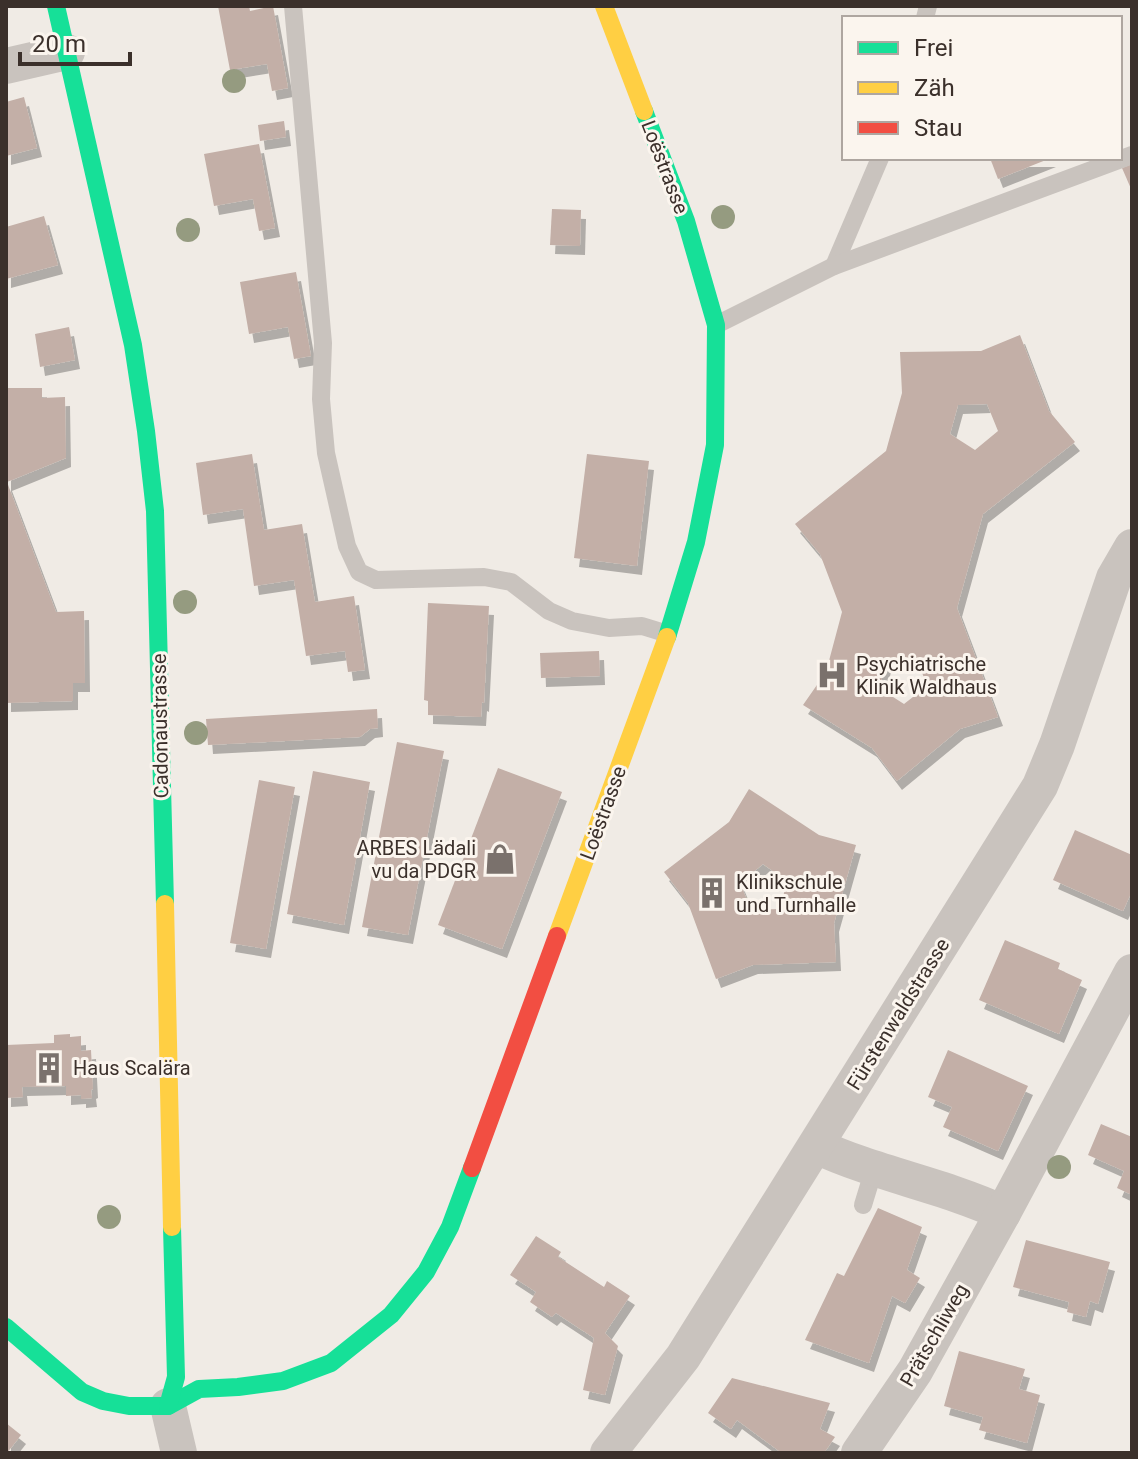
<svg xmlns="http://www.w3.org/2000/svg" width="1138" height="1459" viewBox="0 0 1138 1459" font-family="Roboto,sans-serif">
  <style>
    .building { fill: #c3afa7; fill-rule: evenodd; filter: url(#shadow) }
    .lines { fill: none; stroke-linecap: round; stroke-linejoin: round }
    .lane { stroke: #c9c3be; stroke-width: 18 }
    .street { stroke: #c9c3be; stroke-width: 36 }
    .fast { stroke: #16e098; stroke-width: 18 }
    .slow { stroke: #ffcf43; stroke-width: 18 }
    .jam { stroke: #f24e42; stroke-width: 18 }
    .tree { fill: #959b80 }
    .labels { text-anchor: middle; stroke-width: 6; stroke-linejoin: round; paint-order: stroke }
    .street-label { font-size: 20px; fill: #3b302b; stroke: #fbf5ee }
    .poi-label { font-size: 20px; fill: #3b302b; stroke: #fbf5ee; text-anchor: start }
  </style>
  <defs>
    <filter id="shadow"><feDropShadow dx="5" dy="9" stdDeviation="0" flood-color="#0004"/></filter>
  </defs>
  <rect width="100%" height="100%" fill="#f0ebe5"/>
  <!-- building -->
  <g class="building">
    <path d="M218,6H249L250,11L273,6L288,88L272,91L267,64L230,70Z"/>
    <path d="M24,97L37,148L6,156V102Z"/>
    <path d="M284,121L286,137L260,141L258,125Z"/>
    <path d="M259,144L275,228L259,231L253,199L214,206L204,154Z"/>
    <path d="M990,158H1051L998,179Z"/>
    <path d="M1132,164V191L1122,168Z"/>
    <path d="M552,209L581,210L580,246L550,245Z"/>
    <path d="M44,216L58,265L6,279V227Z"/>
    <path d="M296,272L311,356L294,359L288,327L249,334L240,282Z"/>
    <path d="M69,327L75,360L40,367L35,334Z"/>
    <path d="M1020,335L1049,411L1075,442L983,514L957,608L998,717L960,729L897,781L872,748L803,705L826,672L842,612L820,554L795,524L886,451L902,393L900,352L981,351ZM987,404L998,431L975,450L950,434L958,405ZM917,659L927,686L904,704L879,688L887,660Z"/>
    <path d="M6,388H42V398L65,397L66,458L7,482L56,612L84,611L85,683H73V701L6,703Z"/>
    <path d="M252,454L264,530L302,524L315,602L354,596L365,670L348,672L345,651L306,656L294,580L254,586L243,509L203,515L196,463Z"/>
    <path d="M587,454L649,461L637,566L574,558Z"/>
    <path d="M428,603L489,606L484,703L482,702L481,717L428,715V701L424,700Z"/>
    <path d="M599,651L600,676L541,678L540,653Z"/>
    <path d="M377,709L378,728L370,729L360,737L208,745L206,719Z"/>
    <path d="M397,742L444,751L408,935L362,927Z"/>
    <path d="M498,768L562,792L502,949L438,925Z"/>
    <path d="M313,771L370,782L344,925L287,914Z"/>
    <path d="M259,780L295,787L266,949L230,943Z"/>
    <path d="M749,789L819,835L856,845L834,923L836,962L753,965L716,979L688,903L664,872L729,822ZM763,864L787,881L780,909L751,910L740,883Z"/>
    <path d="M1075,830L1132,855V891L1123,911L1053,880Z"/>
    <path d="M1005,940L1060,963L1058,969L1082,980L1059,1034L979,1000Z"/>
    <path d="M70,1034V1037L81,1036V1051L91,1050L93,1089L91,1090L92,1098L81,1099V1095L66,1096V1086L22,1087L23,1097L6,1098V1045L54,1043V1035Z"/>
    <path d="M948,1050L1028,1086L998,1151L943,1127L952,1107L928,1097Z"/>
    <path d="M1101,1124L1132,1137V1195L1117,1188L1124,1171L1088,1155Z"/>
    <path d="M878,1208L922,1227L907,1270L920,1278L905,1303L892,1296L869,1363L805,1340L837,1273L844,1276Z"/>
    <path d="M536,1236L561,1252L558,1257L604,1287L607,1281L630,1296L605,1333L618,1346L605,1395L583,1390L594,1338L556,1313L552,1317L530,1302L536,1292L510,1275Z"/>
    <path d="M1026,1240L1110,1262L1098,1304L1090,1301L1086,1317L1067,1312L1069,1302L1013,1287Z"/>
    <path d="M959,1351L1025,1369L1019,1389L1040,1395L1027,1443L979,1430L983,1417L944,1406Z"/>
    <path d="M732,1378L830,1403L820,1429L835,1437L824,1453H777L779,1451L737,1420L731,1429L708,1413Z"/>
    <path d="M6,1423L21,1435L7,1453H6Z"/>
  </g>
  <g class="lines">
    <!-- lane -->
    <g class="lane">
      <path d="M293,6L323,343L321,399L326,453L347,546L359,572L376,580L484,577L511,582L549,611L572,621L609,628L642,626L668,634"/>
      <path d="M925,18L928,6"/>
      <path d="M834,266L880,158"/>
      <path d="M716,325L834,266L1132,155"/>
      <path d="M863,1205L874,1169"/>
    </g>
    <!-- street -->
    <g class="street">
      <path d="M6,66L67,52"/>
      <path d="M816,1146C876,1174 943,1185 1003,1213"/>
      <path d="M168,1406L179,1453"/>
      <path d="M608,1453L683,1357L1040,786L1057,745L1114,578L1132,547"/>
      <path d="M859,1453L915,1371L1003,1213L1132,972"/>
    </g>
    <!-- fast -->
    <g class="fast">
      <path d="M56,6L133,345L146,431L155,511L165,904"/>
      <path d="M644,111L686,221L716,325L715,445L696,542L667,637"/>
      <path d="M6,1327L82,1392L103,1401L129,1406H168L199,1389L238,1387L283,1381L331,1363L391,1315L426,1272L450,1227L472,1168"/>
      <path d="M168,1406L176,1377L172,1227"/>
    </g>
    <!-- slow -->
    <g class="slow">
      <path d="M604,6L644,111"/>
      <path d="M165,904L172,1227"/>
      <path d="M557,936L667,637"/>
    </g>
    <!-- jam -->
    <path class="jam" d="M472,1168L557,936"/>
  </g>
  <!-- trees -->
  <g class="tree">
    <circle cx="234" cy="81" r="12"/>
    <circle cx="723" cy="217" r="12"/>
    <circle cx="188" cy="230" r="12"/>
    <circle cx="185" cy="602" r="12"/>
    <circle cx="196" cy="733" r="12"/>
    <circle cx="1059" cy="1167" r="12"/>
    <circle cx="109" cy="1217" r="12"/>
  </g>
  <!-- icons -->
  <defs>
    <symbol id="hospital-bare" viewBox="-9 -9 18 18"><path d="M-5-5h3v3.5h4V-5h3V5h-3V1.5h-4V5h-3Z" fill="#7a716c" stroke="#fbf5ee" stroke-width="2.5" paint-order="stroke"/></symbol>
    <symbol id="shop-bare" viewBox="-9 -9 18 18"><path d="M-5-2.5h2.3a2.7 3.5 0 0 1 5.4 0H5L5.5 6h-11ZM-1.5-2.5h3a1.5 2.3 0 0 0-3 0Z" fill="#7a716c" stroke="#fbf5ee" stroke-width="2.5" paint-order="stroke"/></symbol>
    <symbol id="building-bare" viewBox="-9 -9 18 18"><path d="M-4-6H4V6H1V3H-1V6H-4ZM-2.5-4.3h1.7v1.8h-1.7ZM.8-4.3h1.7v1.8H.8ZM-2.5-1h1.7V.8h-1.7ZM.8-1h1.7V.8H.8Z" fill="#7a716c" stroke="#fbf5ee" stroke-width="2.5" paint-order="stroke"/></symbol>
  </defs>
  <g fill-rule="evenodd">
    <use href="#hospital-bare" x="810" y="653" width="44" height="44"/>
    <use href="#shop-bare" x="478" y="837" width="44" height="44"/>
    <use href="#building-bare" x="690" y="871" width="44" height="44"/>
    <use href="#building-bare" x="27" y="1046" width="44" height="44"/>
  </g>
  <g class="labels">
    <!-- street labels -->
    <g class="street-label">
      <text transform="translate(665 167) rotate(69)" y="7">Loëstrasse</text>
      <text transform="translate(160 726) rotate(-91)" y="7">Cadonaustrasse</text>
      <text transform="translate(603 813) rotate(-70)" y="7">Loëstrasse</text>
      <text transform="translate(898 1014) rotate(-58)" y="7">Fürstenwaldstrasse</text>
      <text transform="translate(934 1335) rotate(-60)" y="7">Prätschliweg</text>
    </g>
    <!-- poi labels -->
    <g class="poi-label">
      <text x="856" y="671">Psychiatrische<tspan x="856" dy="23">Klinik Waldhaus</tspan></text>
      <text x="476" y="855" text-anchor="end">ARBES Lädali<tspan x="476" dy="23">vu da PDGR</tspan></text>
      <text x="736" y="889">Klinikschule<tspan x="736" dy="23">und Turnhalle</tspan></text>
      <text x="73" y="1075">Haus Scalära</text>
    </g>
  </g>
  <!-- border -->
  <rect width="1138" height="1459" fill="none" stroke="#3b302b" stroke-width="16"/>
  <!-- legend -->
  <rect x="842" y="16" width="280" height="144" fill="#fbf5ee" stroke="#aea6a0" stroke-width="2"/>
  <rect x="858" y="42" width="40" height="12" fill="#16e098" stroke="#aea6a0" stroke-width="2"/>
  <text x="914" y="56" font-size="24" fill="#3b302b">Frei</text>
  <rect x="858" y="82" width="40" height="12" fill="#ffcf43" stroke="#aea6a0" stroke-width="2"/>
  <text x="914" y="96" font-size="24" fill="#3b302b">Zäh</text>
  <rect x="858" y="122" width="40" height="12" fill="#f24e42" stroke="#aea6a0" stroke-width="2"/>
  <text x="914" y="136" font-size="24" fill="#3b302b">Stau</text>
  <!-- scale -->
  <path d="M20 52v12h110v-12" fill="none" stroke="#3b302b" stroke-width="4"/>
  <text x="32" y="52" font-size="24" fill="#3b302b" stroke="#fbf5ee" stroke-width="6" paint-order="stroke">20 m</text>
</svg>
